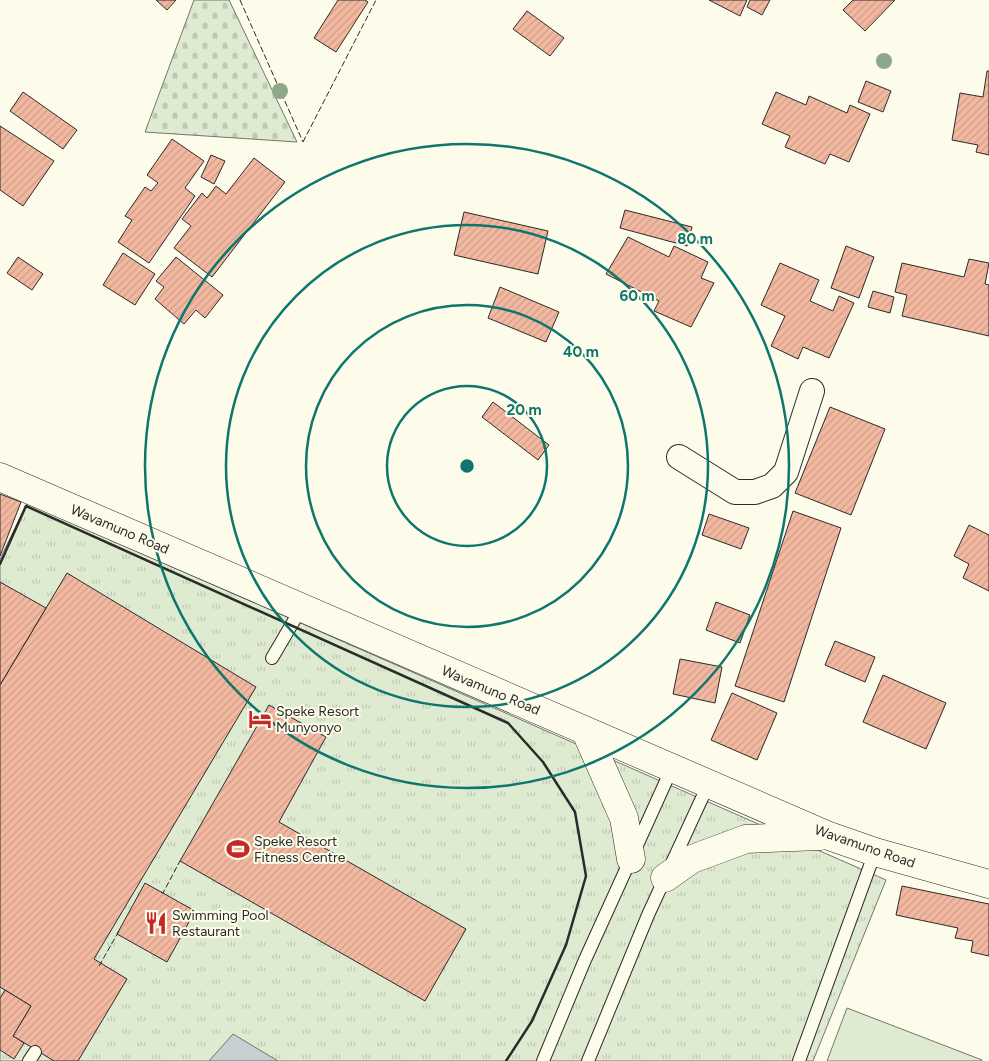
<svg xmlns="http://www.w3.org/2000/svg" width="989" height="1061" viewBox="0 0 989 1061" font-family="Figtree,sans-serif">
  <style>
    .cemetery { fill: url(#cemetery-stones); stroke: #74746e }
    .park { fill: url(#park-tufts); stroke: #74746e }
    .pitch { fill: #deebd1; stroke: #74746e }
    .water { fill: #c7d0d0; stroke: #74746e }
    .building { fill: url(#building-hatch); stroke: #2b2b2b }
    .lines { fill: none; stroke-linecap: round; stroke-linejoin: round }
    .service-casing { stroke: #2b2b2b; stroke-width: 14 }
    .minor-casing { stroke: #2b2b2b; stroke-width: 26 }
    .secondary-casing { stroke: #2b2b2b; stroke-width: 29 }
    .service { stroke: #fdfbea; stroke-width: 12 }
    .minor { stroke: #fdfbea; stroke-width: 24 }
    .secondary { stroke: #fdfbea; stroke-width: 28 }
    .fence { stroke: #2b2b2b; stroke-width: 1; stroke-dasharray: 6 2.5; stroke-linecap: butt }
    .wall { stroke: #2b2b2b; stroke-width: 2.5 }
    .tree { fill: #8ea78a }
    .ring { fill: none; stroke: #0f766e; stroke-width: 2.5 }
    .labels { text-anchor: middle; stroke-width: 4; stroke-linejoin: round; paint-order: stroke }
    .street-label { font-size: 14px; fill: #2b2b2b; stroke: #fdfbea }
    .poi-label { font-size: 14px; fill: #2b2b2b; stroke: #fdfbea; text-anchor: start }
    .centre { fill: #0f766e; stroke: #fdfbea; stroke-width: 2.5 }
    .ring-label { font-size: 15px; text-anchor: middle; font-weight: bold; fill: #0f766e; stroke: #fdfbea; stroke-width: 4; stroke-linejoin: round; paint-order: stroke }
  </style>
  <defs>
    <pattern id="cemetery-stones" width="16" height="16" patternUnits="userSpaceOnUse" patternTransform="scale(1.25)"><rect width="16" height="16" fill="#deebd1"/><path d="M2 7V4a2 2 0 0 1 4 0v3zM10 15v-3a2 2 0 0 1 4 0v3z" fill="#bfcab4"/></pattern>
    <pattern id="park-tufts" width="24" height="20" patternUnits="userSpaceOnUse" patternTransform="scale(1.25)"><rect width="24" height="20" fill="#deebd1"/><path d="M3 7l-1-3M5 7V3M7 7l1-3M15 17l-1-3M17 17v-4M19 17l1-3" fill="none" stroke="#bfcab4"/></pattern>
    <pattern id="building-hatch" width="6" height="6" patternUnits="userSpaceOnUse" patternTransform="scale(1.25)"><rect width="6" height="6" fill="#f2b8a0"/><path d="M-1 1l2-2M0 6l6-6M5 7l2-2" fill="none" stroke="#d09e8a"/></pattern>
  </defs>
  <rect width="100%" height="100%" fill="#fdfbea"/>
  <!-- cemetery -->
  <path class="cemetery" d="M194,0H229L297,142L145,132Z"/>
  <!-- park -->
  <path class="park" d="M27,503L886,880L813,1061H0V559Z"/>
  <!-- pitch -->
  <path class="pitch" d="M847,1008L982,1060V1061H827Z"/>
  <!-- water -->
  <path class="water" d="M233,1034L278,1061H209Z"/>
  <!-- building -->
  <g class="building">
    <path d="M156,0H176L167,10Z"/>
    <path d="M338,0H365L368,2L336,52L314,38Z"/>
    <path d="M709,0H747L740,16Z"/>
    <path d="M750,0H770L762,15L747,7Z"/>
    <path d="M853,0H895L865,31L843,10Z"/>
    <path d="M527,11L564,38L550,56L513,29Z"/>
    <path d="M987,71H989V155L976,152L978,145L952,140L960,93L983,97Z"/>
    <path d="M866,81L891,91L883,112L858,102Z"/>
    <path d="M23,92L77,130L63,149L10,111Z"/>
    <path d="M776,92L806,105L809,96L847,113L850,105L870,114L849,162L830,154L825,164L785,147L790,136L762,124Z"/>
    <path d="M0,126L54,161L23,206L0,190Z"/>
    <path d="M172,139L204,161L185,188L195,196L149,263L118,242L132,220L125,216L145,187L151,191L158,183L147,175Z"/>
    <path d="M211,155L225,161L214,184L201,177Z"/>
    <path d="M254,158L285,182L212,277L174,248L191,226L182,219L202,193L207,198L216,186L226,194Z"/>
    <path d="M625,210L692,227L687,246L620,228Z"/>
    <path d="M464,212L548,231L538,274L454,255Z"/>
    <path d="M628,237L669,257L674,246L708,262L701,278L714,283L691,327L654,311L659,301L606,274Z"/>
    <path d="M846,246L874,257L859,298L831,288Z"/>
    <path d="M123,253L155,274L135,305L103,285Z"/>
    <path d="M18,257L43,274L32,290L7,273Z"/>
    <path d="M176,257L223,295L205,318L196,310L184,324L155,299L164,287L156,281Z"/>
    <path d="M969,259L989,263L985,284L989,285V336L902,316L907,295L895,292L902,263L964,277Z"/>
    <path d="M780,263L819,280L810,301L833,311L839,296L854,303L829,358L803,347L798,359L771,346L785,316L761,305Z"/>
    <path d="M500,287L559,312L546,342L488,318Z"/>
    <path d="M873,291L894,297L890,313L868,307Z"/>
    <path d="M493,402L549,445L538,460L482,417Z"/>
    <path d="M830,407L885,429L851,515L795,493Z"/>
    <path d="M0,494L21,502L0,556Z"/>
    <path d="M793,511L841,528L784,702L735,686Z"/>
    <path d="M709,514L749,528L741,549L702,535Z"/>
    <path d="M969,525L989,535V591L963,578L969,564L954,556Z"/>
    <path d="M67,573L256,687L94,959L127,979L78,1061H54L13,1036L31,1006L0,987V685Z"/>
    <path d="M0,582L46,608L0,685Z"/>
    <path d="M716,602L750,615L740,643L706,630Z"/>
    <path d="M835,641L875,657L865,682L825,665Z"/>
    <path d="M680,659L722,667L715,703L673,694Z"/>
    <path d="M883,675L946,703L926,749L863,722Z"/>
    <path d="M732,693L777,713L757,760L711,740Z"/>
    <path d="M269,705L326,737L279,822L466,929L425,1001L180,861Z"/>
    <path d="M145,883L195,911L167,962L117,934Z"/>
    <path d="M902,886L989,904V956L971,952L973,941L955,938L958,928L896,915Z"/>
    <path d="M5,990L31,1006L13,1036L24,1043L14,1059L0,1050V998Z"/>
  </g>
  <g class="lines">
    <defs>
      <g id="service">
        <path d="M272,658L302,607"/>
        <path d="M29,1061L35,1052"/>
        <path d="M543,1061L584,962L672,768"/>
        <path d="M588,1061L648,915L708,785"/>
        <path d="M799,1061L875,852"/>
      </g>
      <path id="minor" d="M679,457L735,492H755L772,486L786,472L812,391"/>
      <g id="secondary">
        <path d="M0,477L829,836L875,852L989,884"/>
        <path d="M586,732L624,818L631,859"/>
        <path d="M665,878L692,859L746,839L820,836"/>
      </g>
    </defs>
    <!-- service casing -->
    <use href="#service" class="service-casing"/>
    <!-- minor casing -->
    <use href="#minor" class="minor-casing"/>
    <!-- secondary casing -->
    <use href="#secondary" class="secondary-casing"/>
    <!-- service -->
    <use href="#service" class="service"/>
    <!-- minor -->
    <use href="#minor" class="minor"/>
    <!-- secondary -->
    <use href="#secondary" class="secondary"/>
    <!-- fence -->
    <g class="fence">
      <path d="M240,0L303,142"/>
      <path d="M303,142L376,0"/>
      <path d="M161,892L163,893L180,861"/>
      <path d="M99,966L119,931"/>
    </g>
    <!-- wall -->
    <path class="wall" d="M0,564L26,506L508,723L543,762L575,812L586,876L566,945L532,1021L506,1061"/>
  </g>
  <!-- trees -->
  <g class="tree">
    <circle cx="884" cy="61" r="8"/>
    <circle cx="280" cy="91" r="8"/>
  </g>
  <!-- distance rings -->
  <g class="ring">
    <circle cx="467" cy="466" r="80"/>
    <circle cx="467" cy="466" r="161"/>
    <circle cx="467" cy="466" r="241"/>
    <circle cx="467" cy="466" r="322"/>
  </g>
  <!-- icons -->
  <defs>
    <symbol id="hotel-bare" viewBox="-9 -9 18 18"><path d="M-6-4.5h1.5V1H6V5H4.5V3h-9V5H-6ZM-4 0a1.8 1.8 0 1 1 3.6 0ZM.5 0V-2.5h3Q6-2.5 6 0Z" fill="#c62828" stroke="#fdfbea" stroke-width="2.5" paint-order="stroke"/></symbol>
    <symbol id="stadium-bare" viewBox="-9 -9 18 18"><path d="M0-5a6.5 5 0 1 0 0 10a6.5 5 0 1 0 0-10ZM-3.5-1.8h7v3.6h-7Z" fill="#c62828" stroke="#fdfbea" stroke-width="2.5" paint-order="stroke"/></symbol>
    <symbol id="restaurant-bare" viewBox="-9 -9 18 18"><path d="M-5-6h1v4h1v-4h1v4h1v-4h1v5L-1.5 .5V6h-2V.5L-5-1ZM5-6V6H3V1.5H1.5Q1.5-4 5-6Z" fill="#c62828" stroke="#fdfbea" stroke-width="2.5" paint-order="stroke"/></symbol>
  </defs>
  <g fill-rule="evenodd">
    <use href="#hotel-bare" x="244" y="703" width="32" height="32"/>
    <use href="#stadium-bare" x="222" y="833" width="32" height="32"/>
    <use href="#restaurant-bare" x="140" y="907" width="32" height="32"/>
  </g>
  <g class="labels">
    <!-- street labels -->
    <g class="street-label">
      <text transform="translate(120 529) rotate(23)" y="5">Wavamuno Road</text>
      <text transform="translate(491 690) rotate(23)" y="5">Wavamuno Road</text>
      <text transform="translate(865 846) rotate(19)" y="5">Wavamuno Road</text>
    </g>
    <!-- poi labels -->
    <g class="poi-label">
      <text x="276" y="716">Speke Resort<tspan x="276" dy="16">Munyonyo</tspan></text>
      <text x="254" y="846">Speke Resort<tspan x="254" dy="16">Fitness Centre</tspan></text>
      <text x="172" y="920">Swimming Pool<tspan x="172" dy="16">Restaurant</tspan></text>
    </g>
  </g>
  <circle cx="467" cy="466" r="8" class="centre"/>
  <g class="ring-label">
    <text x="695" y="244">80 m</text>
    <text x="637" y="301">60 m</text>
    <text x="581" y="357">40 m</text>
    <text x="524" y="415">20 m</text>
  </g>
</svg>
